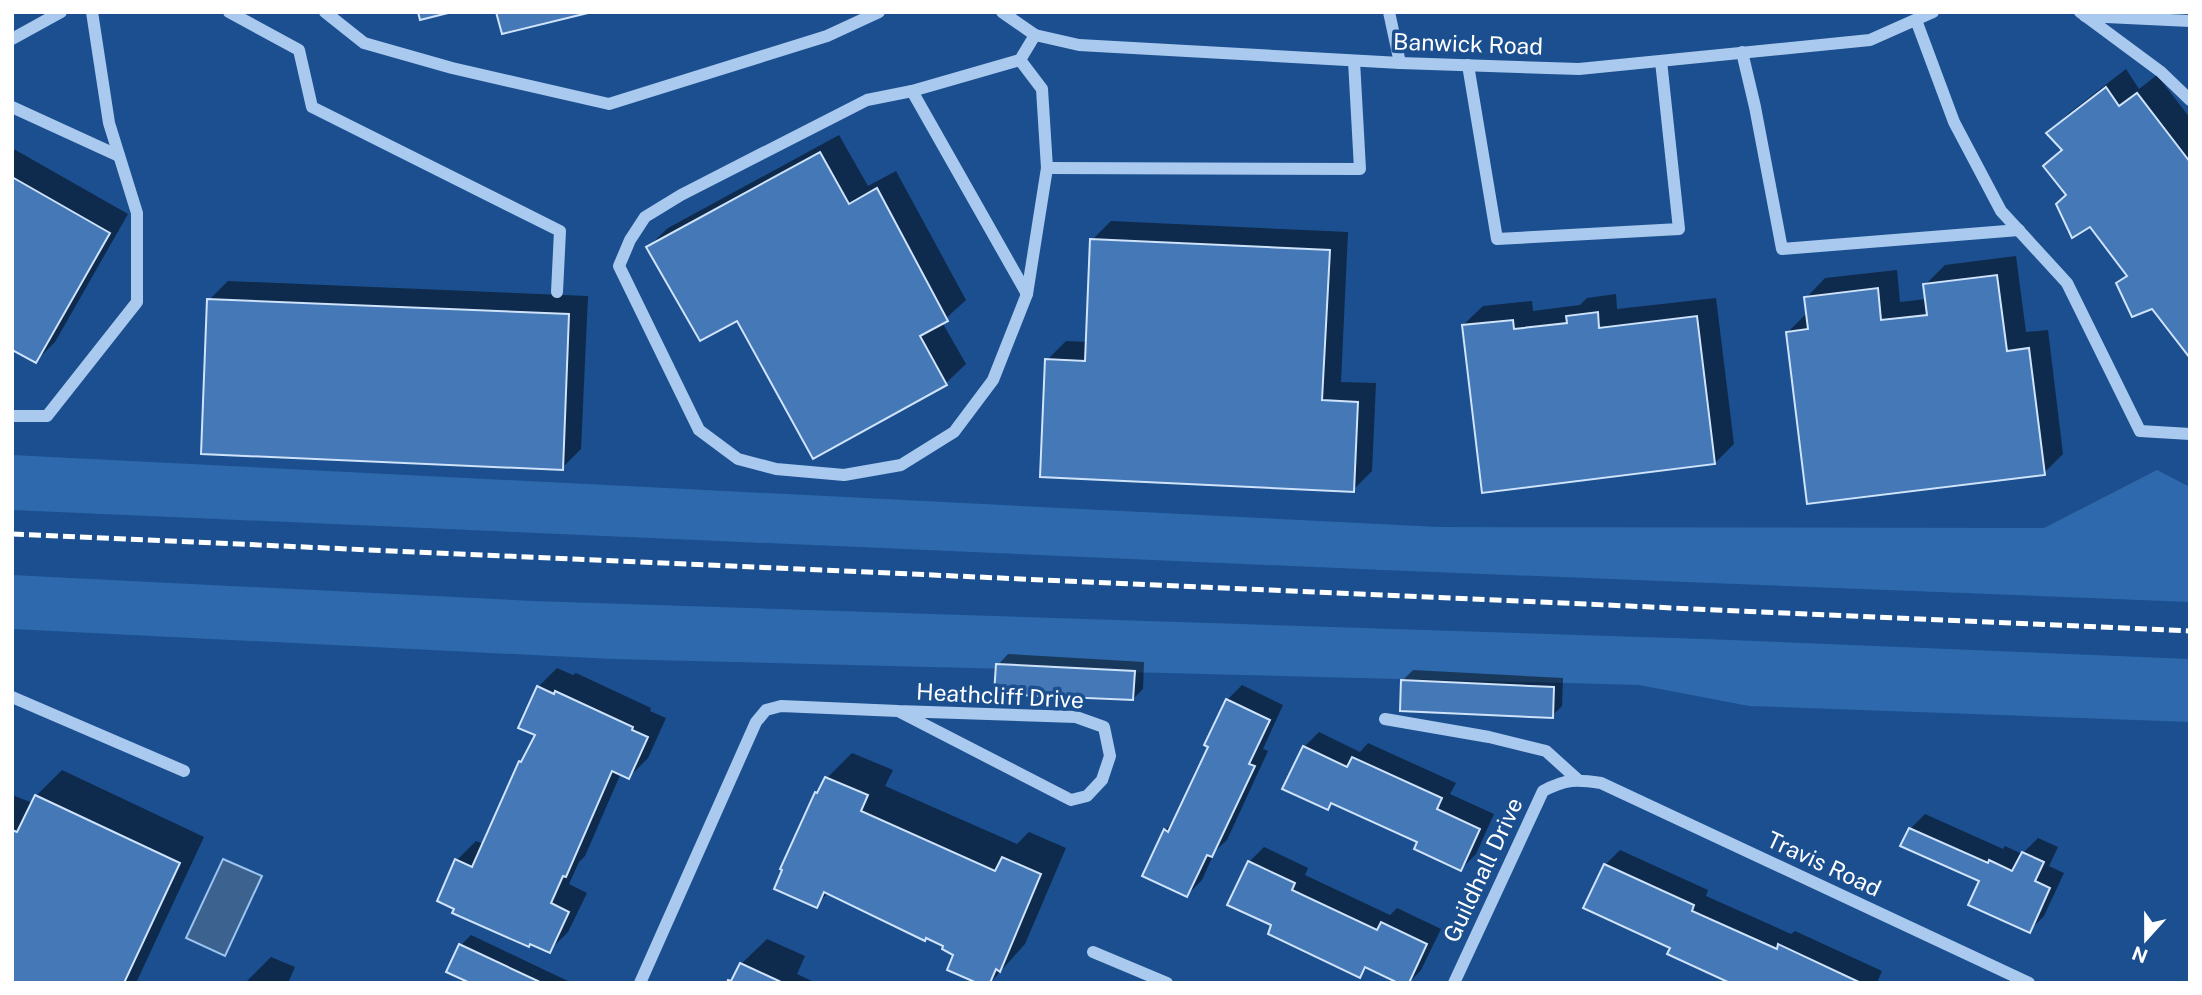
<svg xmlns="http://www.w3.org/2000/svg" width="2202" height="995" viewBox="0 0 2202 995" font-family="'Public Sans',sans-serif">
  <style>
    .green { fill: #2e69ad }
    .water { fill: #3c6290; stroke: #9cc4f0; stroke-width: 2 }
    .shadow { fill: #0007 }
    .building { fill: #4478b7; stroke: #cfe3fa; stroke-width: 2 }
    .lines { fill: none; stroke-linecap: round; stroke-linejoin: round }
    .minor { stroke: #a9c9ee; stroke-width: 12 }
    .rail { stroke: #fff; stroke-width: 5; stroke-dasharray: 12 5; stroke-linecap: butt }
    .labels { text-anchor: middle; stroke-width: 7; stroke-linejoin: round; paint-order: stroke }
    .street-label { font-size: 23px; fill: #fff; stroke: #1b4f8f }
  </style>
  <rect width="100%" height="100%" fill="#1b4f8f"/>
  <!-- green -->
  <g class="green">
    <path d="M12,455L1438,527L2044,528L2157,470L2190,487V602L1383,570L12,510Z"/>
    <path d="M12,575L533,601L1705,639L2190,659V722L1749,706L1639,685L612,659L12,629Z"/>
  </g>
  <!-- water -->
  <path class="water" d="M223,859L262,876L225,956L186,938Z"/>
  <!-- shadow -->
  <g class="shadow">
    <path d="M2126,69L2139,89L2157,75L2190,118V355L2152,306L2118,283L2128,274L2045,166L2063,149L2049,133L2068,114Z"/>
    <path d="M839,135L868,186L896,171L966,300L942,322L966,364L946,383L813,457L737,318L648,247L668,228Z"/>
    <path d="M12,148L128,214L55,342L36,361L12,348Z"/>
    <path d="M1111,221L1348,232L1341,382L1376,383L1372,471L1353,490L1047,360L1066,341L1088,342L1092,240Z"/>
    <path d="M2016,256L2026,332L2048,330L2063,454L2044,473L1788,332L1808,312L1806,298L1825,278L1897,270L1900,302L1927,299L1925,285L1945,265Z"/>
    <path d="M228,281L588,296L581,449L562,468L209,300Z"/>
    <path d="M1616,294L1617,309L1716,298L1734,444L1715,463L1463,325L1483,306L1532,301L1533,311L1580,305L1587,298Z"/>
    <path d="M1008,654L1144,662L1143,689L1133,699L998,665Z"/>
    <path d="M557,668L573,675L576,673L651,708L650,711L666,718L648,758L629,777L621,773L585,856L579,862L569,884L587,893L568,932L549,951L457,860L476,841L484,844L520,762L526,757L537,734L538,687Z"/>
    <path d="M1413,670L1563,678L1562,706L1552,716L1403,680Z"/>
    <path d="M1242,685L1283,705L1263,749L1268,751L1227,840L1215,851L1202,880L1187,895L1165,830L1175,821L1210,746L1227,700Z"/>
    <path d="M1319,732L1360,752L1368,743L1456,783L1450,794L1494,814L1476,854L1461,869L1419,841L1333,802L1328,808L1304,747Z"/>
    <path d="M852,753L893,770L885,786L1017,844L1029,832L1066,848L1025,944L990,983H981L946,945L829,892L816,905V793L827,778Z"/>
    <path d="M62,770L204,837L136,983L12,982V795L33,803L36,796Z"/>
    <path d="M1925,814L2003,849L2005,846L2022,854L2038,838L2058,847L2049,866L2064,873L2044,916L2029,931L1981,880L1910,829Z"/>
    <path d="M1264,847L1308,868L1305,875L1390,915L1397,908L1441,929L1421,970L1409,983L1368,967L1359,975L1274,925L1249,862Z"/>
    <path d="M1620,850L1708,890L1706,896L1791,934L1795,931L1882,971L1877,983H1734L1672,947L1605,865Z"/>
    <path d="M471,935L572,983H474L461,945Z"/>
    <path d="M767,939L805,956L797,974L816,983H729L741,964Z"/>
    <path d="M271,957L295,967L288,983H245Z"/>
  </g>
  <!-- building -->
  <g class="building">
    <path d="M418,12H452L420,20Z"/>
    <path d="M496,12H592L502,34Z"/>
    <path d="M2106,87L2119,106L2137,93L2190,162V358L2152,309L2132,317L2116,283L2127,276L2090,227L2072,238L2056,204L2066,195L2043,166L2062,150L2046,133Z"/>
    <path d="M820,152L849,204L877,188L948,321L920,336L947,385L813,459L737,321L700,341L646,247Z"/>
    <path d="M12,177L110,233L36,363L12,350Z"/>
    <path d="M1090,239L1330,250L1322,400L1358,402L1354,492L1040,477L1045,359L1085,361Z"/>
    <path d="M1997,275L2007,351L2029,348L2045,475L1807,504L1786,332L1808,329L1804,297L1878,288L1881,320L1927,315L1923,284Z"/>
    <path d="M207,299L569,314L563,470L201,454Z"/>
    <path d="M1598,312L1599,328L1697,316L1715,464L1482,493L1462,325L1513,320L1514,329L1567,323L1566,316Z"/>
    <path d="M996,664L1135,671L1133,700L994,694Z"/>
    <path d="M1401,680L1554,687L1553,718L1400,711Z"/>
    <path d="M537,686L554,694L555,691L633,727L632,730L648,737L629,779L612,771L566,877L563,876L551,903L569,912L550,953L530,944L529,947L452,913L454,909L437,901L455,859L472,867L519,761L521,762L535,735L518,728Z"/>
    <path d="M1226,699L1270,720L1249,764L1255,766L1212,857L1207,855L1187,897L1142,876L1164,829L1168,832L1208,747L1204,745Z"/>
    <path d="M1303,746L1347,767L1352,757L1442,798L1437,809L1480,829L1461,871L1414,849L1417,842L1331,803L1328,810L1282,789Z"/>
    <path d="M825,777L868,795L861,811L995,871L1002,857L1041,874L1000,972L996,969L990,983H977L947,970L953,955L942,949L943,946L926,938L925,941L824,892L817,908L774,889L782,870L780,869L815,792L817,793Z"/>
    <path d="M35,795L180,863L124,983H12V830L17,832Z"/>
    <path d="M1909,828L1988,863L1989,860L2012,871L2022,852L2044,862L2035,881L2050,888L2030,933L1968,905L1979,881L1900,846Z"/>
    <path d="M1248,861L1295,883L1292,890L1377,930L1381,922L1427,944L1409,983H1398L1365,967L1360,978L1268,934L1271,925L1227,905Z"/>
    <path d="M1604,864L1694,905L1692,911L1777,949L1778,944L1861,983H1730L1667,954L1670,948L1583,908Z"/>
    <path d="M459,944L542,983H470L446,972Z"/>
    <path d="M740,963L781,982V983H727L728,980L731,981Z"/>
  </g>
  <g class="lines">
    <!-- minor -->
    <g class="minor">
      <path d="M229,12L299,50L312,107L560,231L557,292"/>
      <path d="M325,12L364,43L452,68L609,104L827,36L879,12"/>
      <path d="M1002,12L1035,35L1079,45L1400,63L1579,69L1870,40L1933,12"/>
      <path d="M1389,12L1400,63"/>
      <path d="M2080,12L2161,72L2190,100"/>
      <path d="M2085,16L2190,21"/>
      <path d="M1916,20L1954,122L2001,211L2067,283L2140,431L2190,434"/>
      <path d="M12,39L61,12"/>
      <path d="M1742,52L1755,107L1782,249L2019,230"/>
      <path d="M1020,60L1042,89L1047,168L1027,294L993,380L954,432L901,465L844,475L776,469L738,459L699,430L619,266L630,240L645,217L681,195L867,100L912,91L1020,60L1035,35"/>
      <path d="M1468,65L1497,239L1679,229L1661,61"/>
      <path d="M912,91L1027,294"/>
      <path d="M12,107L119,156"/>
      <path d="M1047,168L1360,169L1354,61"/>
      <path d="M12,416H47L137,302V213L109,123L92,12"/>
      <path d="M12,697L184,771"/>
      <path d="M1385,719L1489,737L1546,751L1577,779"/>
      <path d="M1093,952L1167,983"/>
      <path d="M640,983L756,722L766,710L781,706L898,711L1071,800L1087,796L1102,780L1110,756L1104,727L1076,717L898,711"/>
      <path d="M1454,983L1543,791C1566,779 1576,779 1601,783L2029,983"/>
    </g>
    <!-- rail -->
    <path class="rail" d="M12,534L2190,631"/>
  </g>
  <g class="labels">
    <!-- street labels -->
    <g class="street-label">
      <text transform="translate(1468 44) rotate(2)" y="8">Banwick Road</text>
      <text transform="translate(1000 696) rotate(3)" y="8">Heathcliff Drive</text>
      <text transform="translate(1824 864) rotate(25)" y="8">Travis Road</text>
      <text transform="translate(1483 870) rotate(-65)" y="8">Guildhall Drive</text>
    </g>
  </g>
  <!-- border -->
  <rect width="2202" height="995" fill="none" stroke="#ffffff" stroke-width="28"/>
  <!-- north arrow -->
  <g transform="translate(2146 939) rotate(201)" stroke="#1b4f8f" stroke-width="5" paint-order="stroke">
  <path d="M0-5L12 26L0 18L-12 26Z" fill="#ffffff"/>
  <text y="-10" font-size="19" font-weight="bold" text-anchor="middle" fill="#ffffff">N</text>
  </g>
</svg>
